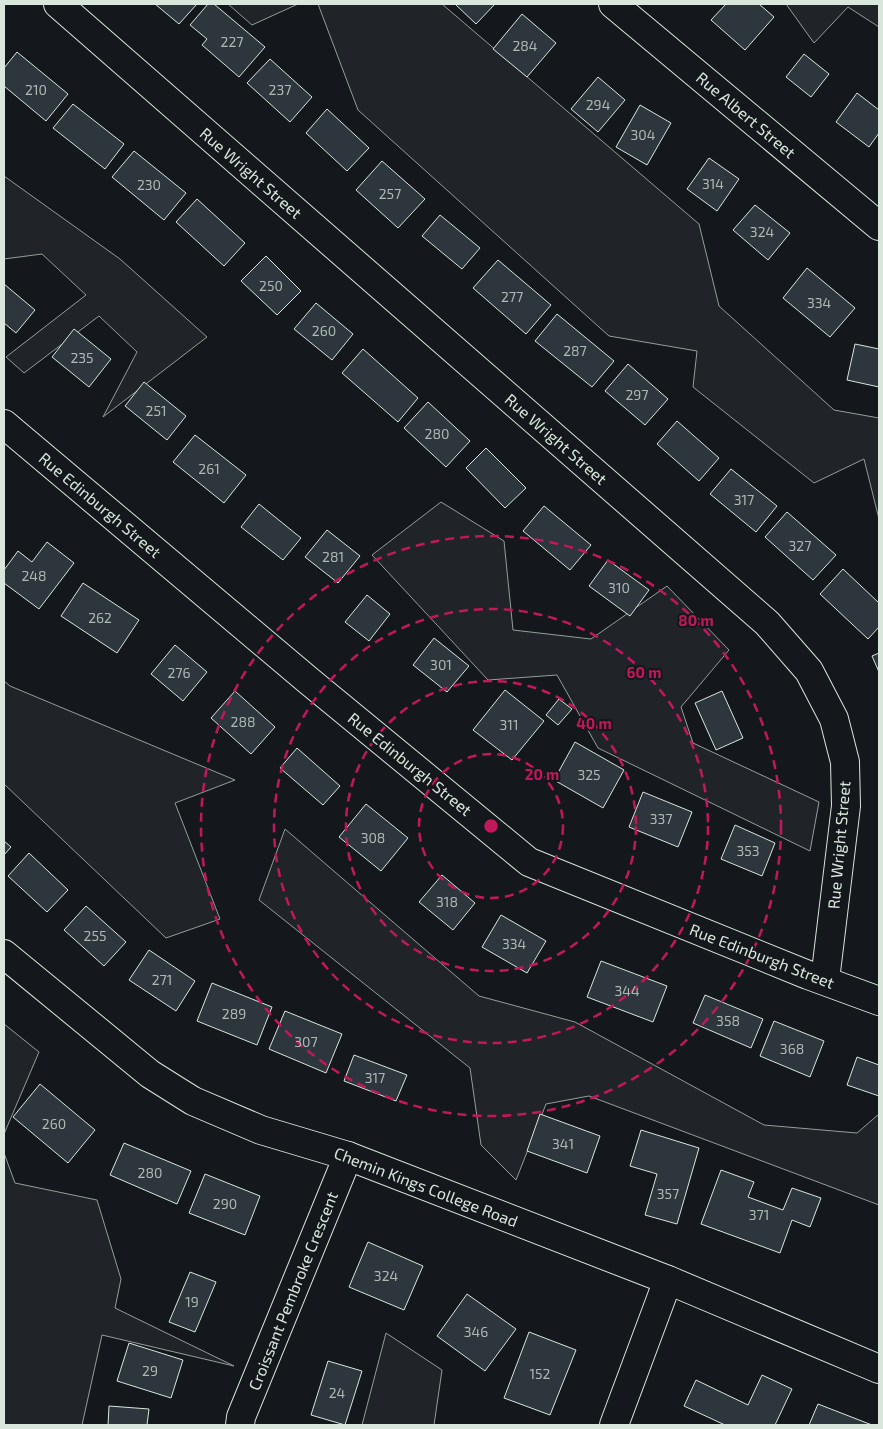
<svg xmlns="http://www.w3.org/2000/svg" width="883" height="1429" viewBox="0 0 883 1429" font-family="'Exo 2',sans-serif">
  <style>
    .green { fill: #202428; stroke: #939e99 }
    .building { fill: #2c363c; stroke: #d8e6dc }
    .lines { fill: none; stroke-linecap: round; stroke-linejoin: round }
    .minor-casing { stroke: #d8e6dc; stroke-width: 30 }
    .minor { stroke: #14181c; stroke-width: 28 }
    .ring { fill: none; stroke: #c2185b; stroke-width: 2.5; stroke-dasharray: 9 6 }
    .labels { text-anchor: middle; stroke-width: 4; stroke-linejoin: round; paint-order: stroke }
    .number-label { font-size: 14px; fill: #adbab4 }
    .street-label { font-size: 16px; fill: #d8e6dc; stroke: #14181c }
    .centre { fill: #c2185b; stroke: #14181c; stroke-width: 2.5 }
    .ring-label { font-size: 15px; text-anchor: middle; font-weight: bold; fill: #c2185b; stroke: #14181c; stroke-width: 4; stroke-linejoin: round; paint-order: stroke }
  </style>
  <rect width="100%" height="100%" fill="#14181c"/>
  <!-- green -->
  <g class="green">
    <path d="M228,4H298L252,25Z"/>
    <path d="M318,4H442L699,224L719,306L834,410L879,418V519L864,459L814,483L693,387L697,351L609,336L358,110Z"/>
    <path d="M786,4H879V27L848,7L814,43Z"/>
    <path d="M4,176L120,259L207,337L103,417L137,352L99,316L24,373L6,357L86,295L42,254L4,259Z"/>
    <path d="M441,502L504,541L513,630L591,639L667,586L729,650L681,707L693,743L819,802L810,851L598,748L557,675L488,680L372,555Z"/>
    <path d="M4,681L10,686L235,780L175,803L220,919L166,938L4,784Z"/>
    <path d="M285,829L479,996L575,1022L764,1125L857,1133L879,1114V1205L589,1096L546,1104L516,1180L481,1145L470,1068L259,900Z"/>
    <path d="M4,1024L39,1052L4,1134Z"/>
    <path d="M4,1153L15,1183L97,1200L121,1279L115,1308L234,1366L102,1335L82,1425H4Z"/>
    <path d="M386,1333L442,1370L434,1425H362Z"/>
  </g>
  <!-- building -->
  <g class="building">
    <path d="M155,4H197L179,24Z"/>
    <path d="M208,4H214L265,47L239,77L202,45L207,39L190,25Z"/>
    <path d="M455,4H495L476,24Z"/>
    <path d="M726,4H759L774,17L745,50L711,20Z"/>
    <path d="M522,14L556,43L527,77L493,49Z"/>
    <path d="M17,52L68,94L46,121L4,86V68Z"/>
    <path d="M804,54L829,74L811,97L786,77Z"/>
    <path d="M270,59L312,97L290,122L247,83Z"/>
    <path d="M598,77L625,100L598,132L571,109Z"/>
    <path d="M857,93L879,110V133L869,147L836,122Z"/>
    <path d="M73,104L124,144L105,169L53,128Z"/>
    <path d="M640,105L671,123L647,165L616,147Z"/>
    <path d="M327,109L369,148L347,171L306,133Z"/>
    <path d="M134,151L186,193L164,220L112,177Z"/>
    <path d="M709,158L739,179L717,211L687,189Z"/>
    <path d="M382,161L425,199L398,228L356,190Z"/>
    <path d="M197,199L245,243L224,266L176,222Z"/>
    <path d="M755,205L790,233L768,260L733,230Z"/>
    <path d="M440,215L480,248L462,269L422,236Z"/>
    <path d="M266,256L301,291L277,315L241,281Z"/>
    <path d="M498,260L551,305L526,334L473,288Z"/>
    <path d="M807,268L855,308L830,337L783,298Z"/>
    <path d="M4,284L35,310L16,333L4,323Z"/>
    <path d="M316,303L353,334L332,360L294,329Z"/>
    <path d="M557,314L614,361L592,387L535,341Z"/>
    <path d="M74,329L111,359L89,387L52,357Z"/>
    <path d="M855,344L879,349V387L847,380Z"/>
    <path d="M363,349L418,398L398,422L342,373Z"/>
    <path d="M628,364L668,399L645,425L605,391Z"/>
    <path d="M144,382L186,416L167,440L125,406Z"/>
    <path d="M428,402L470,441L446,467L404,428Z"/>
    <path d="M677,421L719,458L699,481L657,444Z"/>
    <path d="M195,435L246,475L224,503L173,462Z"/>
    <path d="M486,448L526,488L505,508L466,468Z"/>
    <path d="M731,469L777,506L756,532L710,494Z"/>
    <path d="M259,504L301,538L283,560L241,527Z"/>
    <path d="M544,506L591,545L570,570L523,531Z"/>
    <path d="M787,512L836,555L813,580L765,537Z"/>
    <path d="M327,530L360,556L338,583L305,557Z"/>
    <path d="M47,542L74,563L39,609L4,583V570L18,551L32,562Z"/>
    <path d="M608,560L649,590L630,616L589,586Z"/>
    <path d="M843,569L879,603V627L868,639L820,594Z"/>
    <path d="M83,583L139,620L117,653L61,616Z"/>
    <path d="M367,595L390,614L369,641L345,622Z"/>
    <path d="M434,638L469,666L447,692L413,665Z"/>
    <path d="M175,645L207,672L183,701L151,674Z"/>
    <path d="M879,653V672L872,656Z"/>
    <path d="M505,690L544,721L512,760L473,730Z"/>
    <path d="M235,691L275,727L251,754L211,718Z"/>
    <path d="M722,691L743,738L716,750L695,703Z"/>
    <path d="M559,699L572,709L558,725L546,715Z"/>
    <path d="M575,742L624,770L603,808L554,780Z"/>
    <path d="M297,748L340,786L323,805L280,768Z"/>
    <path d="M643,792L692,812L678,847L629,827Z"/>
    <path d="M366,804L408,838L381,871L339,837Z"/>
    <path d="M735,825L775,843L762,876L721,859Z"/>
    <path d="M4,841L11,847L4,855Z"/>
    <path d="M29,853L68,890L47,912L8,876Z"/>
    <path d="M442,875L475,903L453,930L419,902Z"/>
    <path d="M86,906L126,942L104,966L64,930Z"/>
    <path d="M501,915L546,941L527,973L482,947Z"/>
    <path d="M149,950L195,981L176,1011L129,980Z"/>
    <path d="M601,961L667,986L653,1022L587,997Z"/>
    <path d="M212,983L272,1007L257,1045L197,1021Z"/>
    <path d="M705,995L763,1019L751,1048L693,1023Z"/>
    <path d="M285,1011L342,1034L326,1073L269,1049Z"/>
    <path d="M774,1021L824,1041L810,1077L760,1056Z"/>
    <path d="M354,1055L407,1075L396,1101L344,1081Z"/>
    <path d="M857,1057L879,1065V1096L847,1085Z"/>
    <path d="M40,1084L95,1130L68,1163L13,1117Z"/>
    <path d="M540,1114L600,1136L587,1173L527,1151Z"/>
    <path d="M641,1130L699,1148L677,1224L645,1215L657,1174L630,1166Z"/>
    <path d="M124,1143L191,1171L177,1204L110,1175Z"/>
    <path d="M721,1170L754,1182L748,1197L783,1210L792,1188L821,1198L810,1227L792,1220L780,1253L701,1224Z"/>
    <path d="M205,1174L260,1196L245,1235L189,1213Z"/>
    <path d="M368,1242L423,1266L404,1310L349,1287Z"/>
    <path d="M190,1272L216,1282L195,1332L169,1322Z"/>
    <path d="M467,1294L516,1329L485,1371L437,1336Z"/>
    <path d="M529,1332L576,1350L550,1415L504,1398Z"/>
    <path d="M129,1343L183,1360L171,1398L117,1381Z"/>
    <path d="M328,1361L362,1371L345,1425L311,1415Z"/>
    <path d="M762,1375L792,1389L775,1425H725L684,1406L696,1380L748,1405Z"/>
    <path d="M818,1404L872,1425H809Z"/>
    <path d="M109,1406L149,1409L147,1425H108Z"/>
  </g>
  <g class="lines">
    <defs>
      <g id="minor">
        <path d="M58,4L767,623L809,671L834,719L845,762L846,806L825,980"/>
        <path d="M613,4L879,226"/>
        <path d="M4,424L309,681L529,862L808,975L879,1001"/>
        <path d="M4,954L150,1074L193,1101L261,1130L348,1156L668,1280L879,1369"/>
        <path d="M240,1425L241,1417L348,1156"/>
        <path d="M614,1425L668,1280"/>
      </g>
    </defs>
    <!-- minor casing -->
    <use href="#minor" class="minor-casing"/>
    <!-- minor -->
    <use href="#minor" class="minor"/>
  </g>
  <!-- distance rings -->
  <g class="ring">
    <circle cx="491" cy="826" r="72"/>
    <circle cx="491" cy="826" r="145"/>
    <circle cx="491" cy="826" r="217"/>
    <circle cx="491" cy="826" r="290"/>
  </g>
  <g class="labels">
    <!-- number labels -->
    <g class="number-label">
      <text x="232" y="47">227</text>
      <text x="525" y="51">284</text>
      <text x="36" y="95">210</text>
      <text x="280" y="95">237</text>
      <text x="598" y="110">294</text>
      <text x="643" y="140">304</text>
      <text x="713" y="189">314</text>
      <text x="149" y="190">230</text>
      <text x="390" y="199">257</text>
      <text x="762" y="237">324</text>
      <text x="271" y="291">250</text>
      <text x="512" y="302">277</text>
      <text x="819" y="308">334</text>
      <text x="324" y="336">260</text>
      <text x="575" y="356">287</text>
      <text x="82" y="363">235</text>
      <text x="637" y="400">297</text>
      <text x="156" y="416">251</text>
      <text x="437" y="439">280</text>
      <text x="209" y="474">261</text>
      <text x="744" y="505">317</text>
      <text x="800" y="551">327</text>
      <text x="333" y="562">281</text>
      <text x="34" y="581">248</text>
      <text x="619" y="593">310</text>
      <text x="100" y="623">262</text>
      <text x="441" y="670">301</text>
      <text x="179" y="678">276</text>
      <text x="243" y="727">288</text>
      <text x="509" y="730">311</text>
      <text x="589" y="780">325</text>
      <text x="661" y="824">337</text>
      <text x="373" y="843">308</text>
      <text x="748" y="856">353</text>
      <text x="447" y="907">318</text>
      <text x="95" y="941">255</text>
      <text x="514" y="949">334</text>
      <text x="162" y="985">271</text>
      <text x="627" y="996">344</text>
      <text x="234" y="1019">289</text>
      <text x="728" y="1026">358</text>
      <text x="306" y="1047">307</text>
      <text x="792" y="1054">368</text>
      <text x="375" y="1083">317</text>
      <text x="54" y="1129">260</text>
      <text x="563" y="1149">341</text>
      <text x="150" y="1178">280</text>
      <text x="668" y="1199">357</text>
      <text x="225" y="1209">290</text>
      <text x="759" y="1220">371</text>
      <text x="386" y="1281">324</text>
      <text x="192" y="1307">19</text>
      <text x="476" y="1337">346</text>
      <text x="150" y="1376">29</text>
      <text x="540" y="1379">152</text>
      <text x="337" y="1398">24</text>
    </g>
    <!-- street labels -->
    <g class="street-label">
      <text transform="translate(746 115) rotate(40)" y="6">Rue Albert Street</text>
      <text transform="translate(251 173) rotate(41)" y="6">Rue Wright Street</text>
      <text transform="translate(556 439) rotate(41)" y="6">Rue Wright Street</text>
      <text transform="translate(100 505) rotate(40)" y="6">Rue Edinburgh Street</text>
      <text transform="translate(410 764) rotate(39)" y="6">Rue Edinburgh Street</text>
      <text transform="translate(839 845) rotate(-85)" y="6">Rue Wright Street</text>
      <text transform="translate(762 956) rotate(21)" y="6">Rue Edinburgh Street</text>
      <text transform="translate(426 1187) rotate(21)" y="6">Chemin Kings College Road</text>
      <text transform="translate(293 1291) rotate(-68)" y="6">Croissant Pembroke Crescent</text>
    </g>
  </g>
  <circle cx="491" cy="826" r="8" class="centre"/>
  <g class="ring-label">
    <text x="696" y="626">80 m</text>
    <text x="644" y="678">60 m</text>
    <text x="594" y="729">40 m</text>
    <text x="542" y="780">20 m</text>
  </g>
  <!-- border -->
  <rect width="883" height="1429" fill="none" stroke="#d8e6dc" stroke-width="10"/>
</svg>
